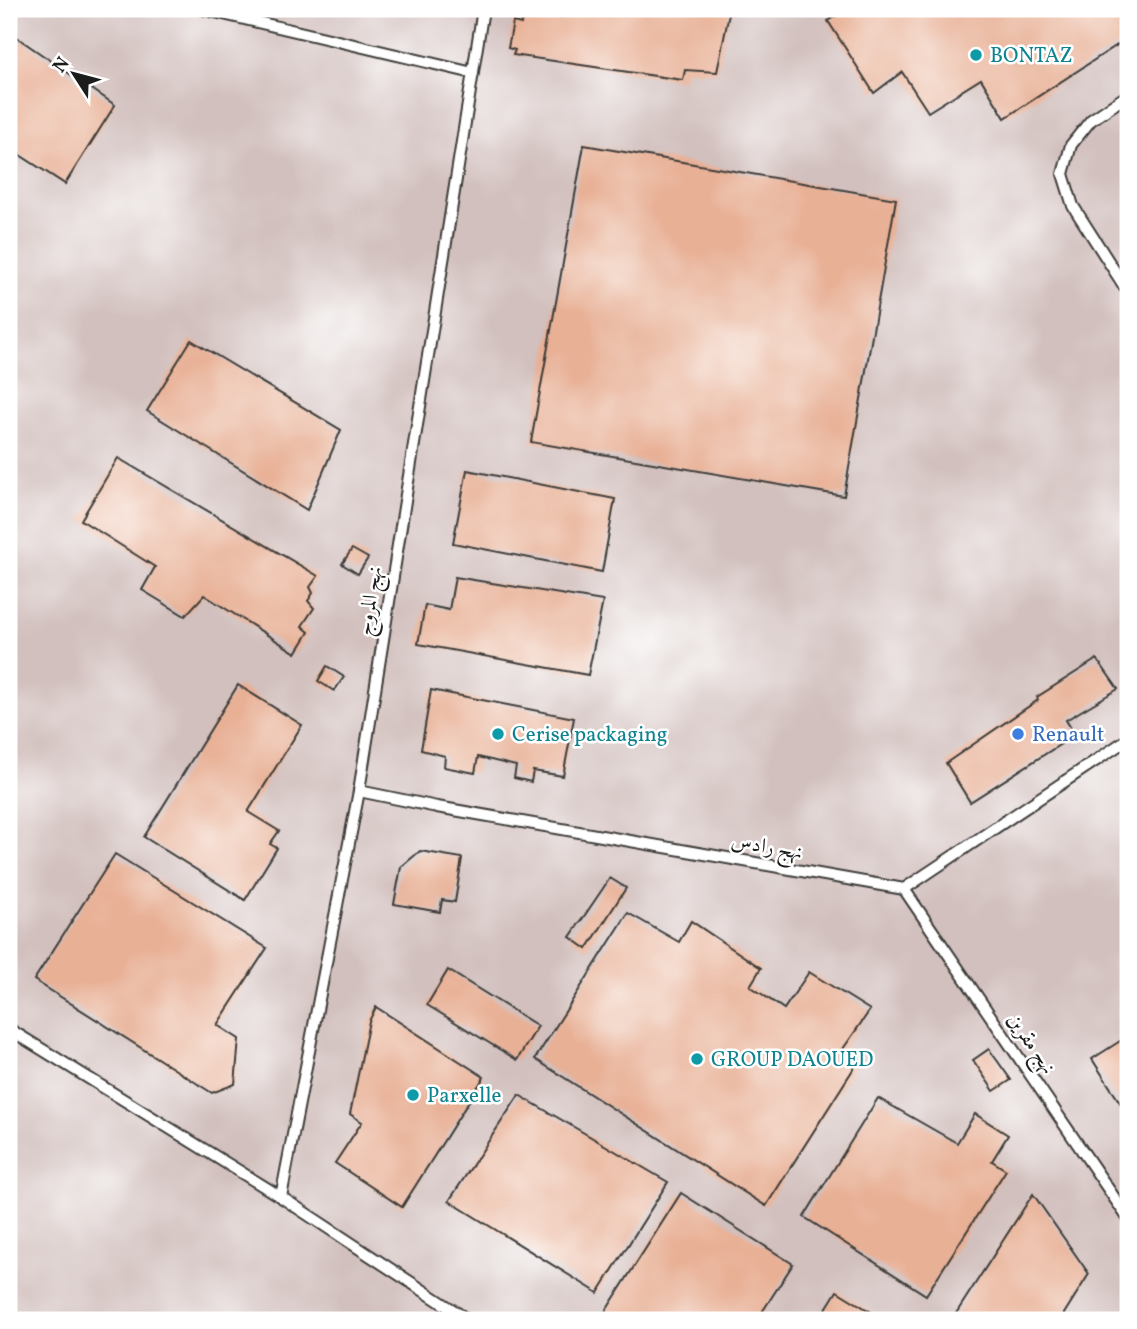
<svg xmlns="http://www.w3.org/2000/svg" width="1137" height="1329" viewBox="0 0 1137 1329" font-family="Vollkorn,Amiri,serif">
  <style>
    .industrial { fill: #d1c0bd }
    .building { fill: #e8b095 }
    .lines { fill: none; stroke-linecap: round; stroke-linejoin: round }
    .lane-casing { stroke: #3c3b38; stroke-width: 14 }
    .lane { stroke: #fff; stroke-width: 10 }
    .culture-dot { fill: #0f9aa8; stroke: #fff; stroke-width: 2.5 }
    .shop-dot { fill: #3f7fe0; stroke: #fff; stroke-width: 2.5 }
    .labels { text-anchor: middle; stroke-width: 5; stroke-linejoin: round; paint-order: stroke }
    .culture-label { font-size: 21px; fill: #0d838f; stroke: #fff; text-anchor: start }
    .street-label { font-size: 21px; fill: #1c1c1c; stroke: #fff }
    .shop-label { font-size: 21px; fill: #366cbe; stroke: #fff; text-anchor: start }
  </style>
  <rect width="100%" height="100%" fill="#fff"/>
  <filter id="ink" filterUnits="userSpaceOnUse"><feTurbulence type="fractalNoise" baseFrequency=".0143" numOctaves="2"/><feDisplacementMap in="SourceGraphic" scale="14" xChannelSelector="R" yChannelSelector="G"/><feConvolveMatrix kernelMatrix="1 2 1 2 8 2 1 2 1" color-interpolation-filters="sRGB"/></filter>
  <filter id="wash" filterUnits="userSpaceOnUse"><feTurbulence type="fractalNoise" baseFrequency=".00686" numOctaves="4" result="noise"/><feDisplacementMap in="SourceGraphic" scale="28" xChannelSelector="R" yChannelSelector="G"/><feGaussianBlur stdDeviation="1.57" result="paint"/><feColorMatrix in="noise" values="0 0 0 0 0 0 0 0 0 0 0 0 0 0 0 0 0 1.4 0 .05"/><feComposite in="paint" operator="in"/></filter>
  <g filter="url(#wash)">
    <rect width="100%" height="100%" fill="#f4e9d4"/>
    <!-- industrial -->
    <rect class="industrial" x="9" y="9" width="1119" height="1311"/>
    <g id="blocks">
      <!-- building -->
      <g class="building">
        <path d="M562,9H730L717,72L685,70L683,80L513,55L515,50L508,48L513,22L521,24L523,14L560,17Z"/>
        <path d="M845,9H1128V38L1005,118L981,79L928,112L902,72L874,93L828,21Z"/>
        <path d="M9,32L115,105L65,184L9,148Z"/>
        <path d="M584,145L896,199L844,496L531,442Z"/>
        <path d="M191,340L341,430L307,510L147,411Z"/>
        <path d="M118,458L318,576L310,587L313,593L308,601L314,608L302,626L309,632L296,653L204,595L185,616L142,590L155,567L81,520Z"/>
        <path d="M467,470L615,499L602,572L453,543Z"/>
        <path d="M352,549L368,558L358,574L342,564Z"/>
        <path d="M455,577L603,601L588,675L418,644L425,605L449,610Z"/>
        <path d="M1097,659L1118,689L1066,720L1075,735L970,802L946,763L1038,700L1037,697Z"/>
        <path d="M327,666L344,677L334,691L318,681Z"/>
        <path d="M238,685L302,725L248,812L279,831L270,844L277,848L245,900L144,837Z"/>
        <path d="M431,690L574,718L563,776L533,771L531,782L514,778L516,766L478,757L475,773L444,767L445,756L421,750Z"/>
        <path d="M420,851L462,858L455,902L442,900L440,912L394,904L401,867Z"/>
        <path d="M115,854L267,948L217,1025L239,1039L235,1084L212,1093L34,980Z"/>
        <path d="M610,878L626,888L587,949L570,937Z"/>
        <path d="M628,913L679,942L691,921L761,968L750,986L784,1009L809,972L870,1010L843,1049L859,1060L766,1206L535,1059Z"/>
        <path d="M448,970L538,1026L517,1060L427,1005Z"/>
        <path d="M376,1007L484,1077L402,1207L335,1163L362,1122L350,1114L369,1021Z"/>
        <path d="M1128,1036V1115L1092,1059Z"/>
        <path d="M989,1049L1011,1080L994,1091L973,1060Z"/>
        <path d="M519,1095L668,1182L598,1293L449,1201Z"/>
        <path d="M878,1098L957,1143L975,1114L1008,1135L992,1161L1006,1170L926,1295L804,1217Z"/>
        <path d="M681,1193L793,1264L757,1320H600Z"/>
        <path d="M1033,1194L1089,1274L1060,1320H965L955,1315Z"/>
        <path d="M837,1291L884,1320H819Z"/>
      </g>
    </g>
  </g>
  <g filter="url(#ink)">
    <use href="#blocks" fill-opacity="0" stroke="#3c3b38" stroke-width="2"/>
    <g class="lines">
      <defs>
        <g id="lane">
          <path d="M202,9L473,73"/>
          <path d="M1128,95L1091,120L1071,145L1063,174L1073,206L1128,292"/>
          <path d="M359,791L437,807L904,889L1128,739"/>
          <path d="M904,889L1128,1218"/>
          <path d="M9,1029L281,1197L468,1320"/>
          <path d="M281,1197L359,791L483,9"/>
        </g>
      </defs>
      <!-- lane casing -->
      <use href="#lane" class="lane-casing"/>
      <!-- lane -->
      <use href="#lane" class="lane"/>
    </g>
  </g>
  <!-- markers -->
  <g class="culture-dot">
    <circle cx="976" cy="55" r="7"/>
    <circle cx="498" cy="734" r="7"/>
    <circle cx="697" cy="1059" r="7"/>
    <circle cx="413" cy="1095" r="7"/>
  </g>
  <circle class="shop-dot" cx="1018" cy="734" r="7"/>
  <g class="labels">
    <!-- culture labels -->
    <g class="culture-label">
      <text x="990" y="62">BONTAZ</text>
      <text x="512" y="741">Cerise packaging</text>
      <text x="711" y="1066">GROUP DAOUED</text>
      <text x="427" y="1102">Parxelle</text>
    </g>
    <!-- street labels -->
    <g class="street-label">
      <text transform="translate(369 601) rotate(-81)" y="7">نهج المروج</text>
      <text transform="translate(767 846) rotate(10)" y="7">نهج رادس</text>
      <text transform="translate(1032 1043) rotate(56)" y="7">نهج مقرين</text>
    </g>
    <!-- shop labels -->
    <g class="shop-label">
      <text x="1032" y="741">Renault</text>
    </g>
  </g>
  <!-- margin -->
  <rect width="1137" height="1329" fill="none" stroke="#fff" stroke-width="35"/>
  <!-- north arrow -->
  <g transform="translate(74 74) rotate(306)" stroke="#ffffff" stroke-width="5" paint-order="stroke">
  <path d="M0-5L12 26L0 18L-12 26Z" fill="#1c1c1c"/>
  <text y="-10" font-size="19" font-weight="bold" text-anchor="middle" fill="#1c1c1c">N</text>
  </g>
</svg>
